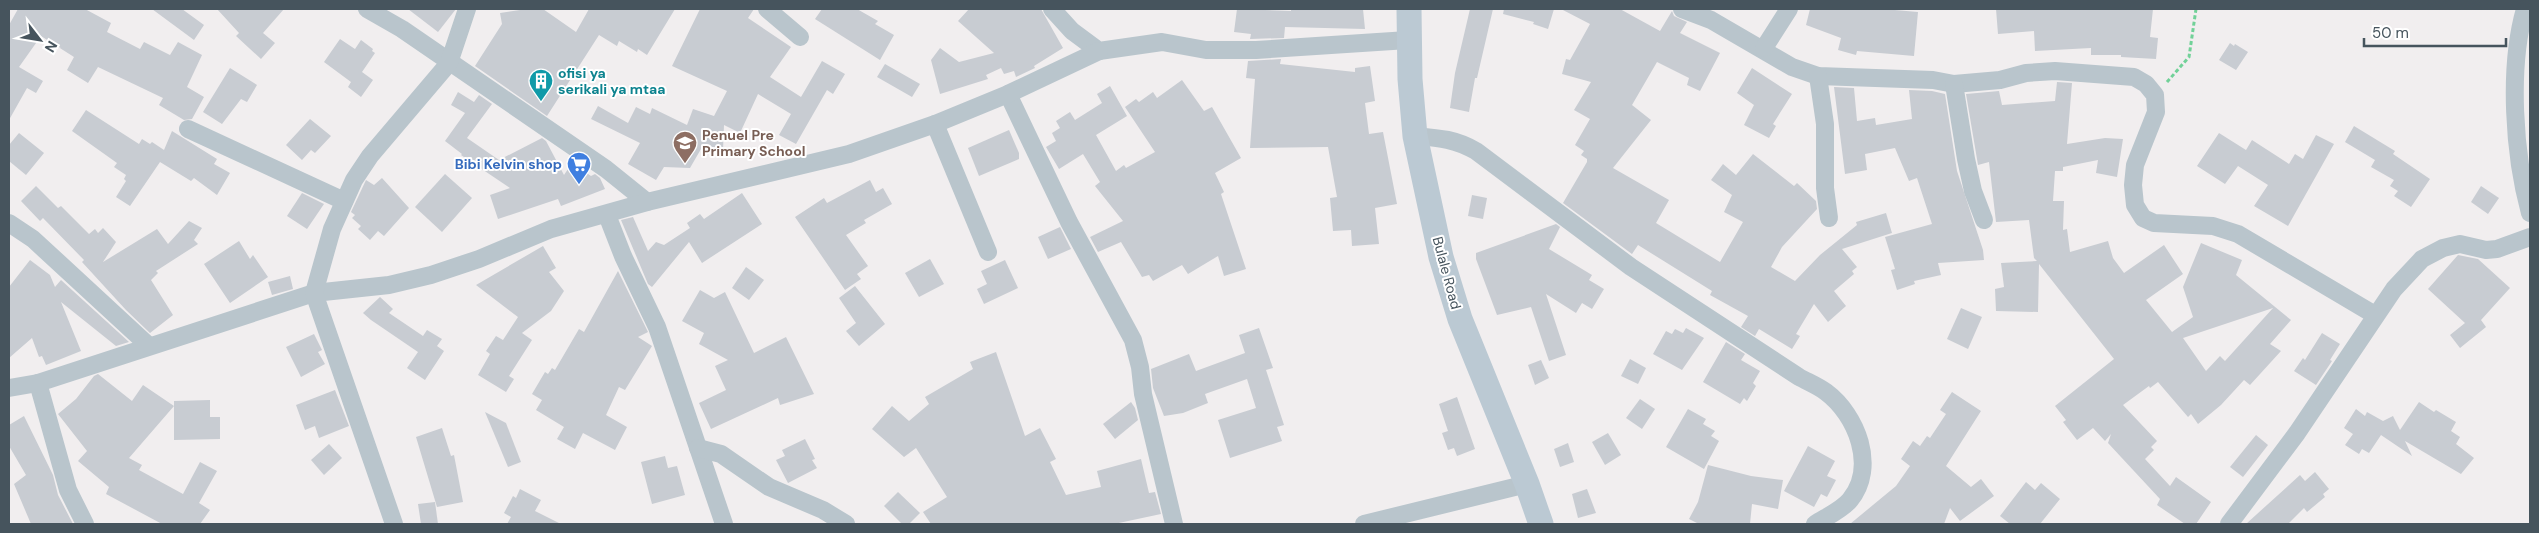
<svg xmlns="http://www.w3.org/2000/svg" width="2539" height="533" viewBox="0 0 2539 533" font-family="'DM Sans',sans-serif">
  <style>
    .building { fill: #c8ccd2; fill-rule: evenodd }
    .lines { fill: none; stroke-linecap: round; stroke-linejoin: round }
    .path { stroke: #71d198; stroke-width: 3; stroke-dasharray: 4 2.5; stroke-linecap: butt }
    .street { stroke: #b9c5cc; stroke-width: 18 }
    .secondary { stroke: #bbc9d3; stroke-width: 25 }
    .labels { text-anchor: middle; stroke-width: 4; stroke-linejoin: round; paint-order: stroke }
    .culture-label { font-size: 14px; font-weight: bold; fill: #0d838f; stroke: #fff; text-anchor: start }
    .education-label { font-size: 14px; font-weight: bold; fill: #785e54; stroke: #fff; text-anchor: start }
    .shop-label { font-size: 14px; font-weight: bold; fill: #366cbe; stroke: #fff; text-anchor: end }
    .street-label { font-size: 14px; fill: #46545d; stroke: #fff }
  </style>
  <rect width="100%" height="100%" fill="#f1eeef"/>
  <!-- building -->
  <g class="building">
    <path d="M18,9H85L111,23L107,32L140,49L144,42L170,55L178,42L202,55L187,87L204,97L192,119L184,120L159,105L163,98L98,67L88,83L67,70L74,57L41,36L19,67L43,81L36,93L27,88L9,120V25Z"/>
    <path d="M152,9H182L204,25L194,40Z"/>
    <path d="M217,9H284L263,33L275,43L261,59L236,36L239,33Z"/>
    <path d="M408,9H456L438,32Z"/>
    <path d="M527,9H543L576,32L589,9H675L647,55L638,49L637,52L619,41L617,46L599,35L547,116L475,66L502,24L500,13Z"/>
    <path d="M700,9H754L748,18L791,47L770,77L801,97L822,61L845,74L833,94L827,90L796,144L779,135L791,114L758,94L740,133L724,125L723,150L701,149L690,168L664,167L656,180L628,164L640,143L591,119L598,106L628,123L636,107L650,114L652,108L687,125L693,109L714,116L727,91L672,66Z"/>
    <path d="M822,9H857L878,21L875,24L894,35L880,60L815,19Z"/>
    <path d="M969,9H1041L1063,48L1034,66L1035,68L1016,77L1014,71L1004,74L1001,68L986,75L988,79L940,94L931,60L940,48L959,62L994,53L958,21Z"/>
    <path d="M1237,9L1291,11V9H1363L1365,29L1285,27L1284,38L1250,39L1251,34L1234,32Z"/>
    <path d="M1470,9H1493L1477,78H1475L1469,112L1450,108L1455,73Z"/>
    <path d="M1504,9H1554L1548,29L1533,24L1534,22L1503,14Z"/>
    <path d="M1561,9H1620L1660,31L1672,11L1674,16L1687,22L1680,33L1720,53L1700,91L1687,85L1689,78L1657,62L1632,105L1651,120L1613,168L1669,200L1656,223L1720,262L1743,222L1724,212L1732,195L1711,180L1723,164L1736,175L1753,154L1794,186L1797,183L1816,201L1817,209L1782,247L1771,267L1795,281L1820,255L1857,225L1856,222L1886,213L1892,233L1842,249L1857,267L1852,271L1854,274L1834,291L1846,306L1828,322L1814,304L1796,334L1800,336L1792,349L1759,329L1755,336L1741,327L1748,316L1710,295L1712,291L1638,245L1632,254L1563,203L1587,162V159L1581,155L1584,151L1575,145L1590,119L1574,110L1591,82L1562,74L1566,59L1570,60L1590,24Z"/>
    <path d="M1810,9H1883L1918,12L1914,56L1857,51L1856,55L1838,50L1841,38L1806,25Z"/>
    <path d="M1996,9H2153L2150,37L2158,38L2156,59L2121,57V55H2091V48L2035,51L2034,31L1998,34Z"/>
    <path d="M340,39L355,49L361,40L373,49L372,51L375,53L362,72L373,80L361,97L348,87L351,82L324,62Z"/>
    <path d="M2230,43L2234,46L2235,44L2248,52L2236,70L2219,60Z"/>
    <path d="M1281,59L1280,64L1355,72V68L1370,66L1375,101L1365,103L1369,134L1383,132L1397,204L1375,208L1379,244L1352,246L1351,230L1333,231L1330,198L1337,197L1328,147L1250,148L1255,79L1246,78L1248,61Z"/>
    <path d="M885,64L920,84L912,97L877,77Z"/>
    <path d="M230,68L257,85L247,102L241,99L222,124L203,112Z"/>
    <path d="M1752,68L1792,94L1773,124L1776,126L1769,138L1744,125L1754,105L1737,93Z"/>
    <path d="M1182,80L1204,111L1212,107L1241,158L1215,173L1224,192L1221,194L1246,269L1224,276L1218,256L1188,274L1182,265L1153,281L1149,275L1142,277L1121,242L1098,252L1090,237L1123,221L1095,186L1100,182L1083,154L1059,169L1046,147L1056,141L1052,133L1060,128L1056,121L1070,112L1075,120L1102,103L1097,94L1110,86L1127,116L1096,135L1116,171L1124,165L1126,168L1155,152L1125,107L1136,99L1139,102L1153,92L1157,98Z"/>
    <path d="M2057,82L2072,83L2067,144L2105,138L2123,139L2117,177L2096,173L2098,160L2063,167V171H2055L2053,201H2064L2063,230L2067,229L2070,252L2108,241L2113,258L2124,273L2164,245L2183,274L2146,300L2172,332L2193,317L2183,287L2201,243L2242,260L2236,275L2291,320L2270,344L2281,351L2250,385L2244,380L2221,405L2198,424L2191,414L2188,417L2158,382L2150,388L2149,386L2123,405L2157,441L2151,447L2154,450L2145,459L2170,486L2176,477L2211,502L2196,524H2185L2157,505L2160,499L2108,443L2111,434L2105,441L2093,428L2077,440L2063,422L2066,420L2055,406L2114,359L2039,264L2038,312L1996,311L1995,289L2004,287L2001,263L2037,261L2034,258L2029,220L1996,222L1989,162L1978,165L1966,94L1999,91L2002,105L2055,101ZM2273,308L2225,361L2220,356L2206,371L2183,338Z"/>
    <path d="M1834,87L1854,88L1857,121L1875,118L1876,125L1912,119L1909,90L1932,91L1945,94L1957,171L1983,250L1984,260L1938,263L1941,275L1914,281L1915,284L1897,290L1891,270L1895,269L1885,237L1932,224L1917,178L1909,181L1895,148L1865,154L1867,170L1845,174Z"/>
    <path d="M458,92L474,102L479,95L492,104L467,138L499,160L542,138L546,141L564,175L572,163L591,176L595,174L600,178L605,189L561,206L558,199L498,219L490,195L510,188L461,155L462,154L445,141L465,113L451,105Z"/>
    <path d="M86,110L139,144L142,139L150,144L152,142L164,150L172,131L217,159L214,164L230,173L217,195L194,178L191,181L160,162L130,206L116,197L126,181L124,179L126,175L114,167L117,163L72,131Z"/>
    <path d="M310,119L331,136L315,153L311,150L302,160L286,145Z"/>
    <path d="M2354,126L2395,151L2393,154L2430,179L2411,207L2394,196L2398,191L2390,186L2394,180L2371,167L2375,160L2345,142Z"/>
    <path d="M1009,130L1019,153V159L979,176L968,148Z"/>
    <path d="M19,133L44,153L26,175L9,161V145Z"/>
    <path d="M2219,133L2246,150L2252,140L2289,164L2295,154L2303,159L2316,135L2334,144L2288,226L2254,206L2268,185L2238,166L2225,184L2197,166Z"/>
    <path d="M445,174L472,198L442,232L415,207Z"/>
    <path d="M382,178L409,208L384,236L378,231L370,240L358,229L361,226L352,218L355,215L351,212L366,180L374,185Z"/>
    <path d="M870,180L876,192L883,188L892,204L864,220L866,223L846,235L868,266L857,274L861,279L845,290L795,217L824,198L827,203Z"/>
    <path d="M36,186L58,208L61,206L89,234L95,229L98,233L103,228L116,242L103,262L157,229L168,244L189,221L202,228L194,240L198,244L156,271L158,273L151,280L173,315L150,333L126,310L82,262L84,260L43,218L40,221L21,201Z"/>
    <path d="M2481,186L2499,198L2488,214L2471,202Z"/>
    <path d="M302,193L324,204L307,229L287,216Z"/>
    <path d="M742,193L762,224L702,263L689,242L652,287L648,284L621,220L633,217L648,251L656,242L664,245L690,228L687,223L700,214L704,219Z"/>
    <path d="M1472,195L1487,198L1483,219L1468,216Z"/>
    <path d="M1556,224L1560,227L1549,249L1592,275L1589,280L1604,289L1592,309L1582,303L1576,313L1546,294L1566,355L1549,361L1531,307L1497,315L1476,259V253Z"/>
    <path d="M1060,227L1071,249L1048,259L1038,237Z"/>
    <path d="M239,241L250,259L253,255L268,277L230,303L204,264Z"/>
    <path d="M543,246L556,268L549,272L564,291L551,311L522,333L532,340L509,376L514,379L506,392L478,375L490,354L486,351L496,336L503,340L518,317L476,285Z"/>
    <path d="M2458,255L2478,259L2510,288L2481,320L2486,327L2460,348L2450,335L2465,323L2428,289Z"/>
    <path d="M930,259L944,284L919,297L905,273Z"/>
    <path d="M30,260L50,275L55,287L61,280L129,342L116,346L61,302L81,351L46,365L42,356L39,357L32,338L9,358V287Z"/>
    <path d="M1005,260L1018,288L984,304L977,289L987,284L981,271Z"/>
    <path d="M746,267L764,280L749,300L732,288Z"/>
    <path d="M618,271L648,332L638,337L652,346L625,390L619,387L606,415L627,427L615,450L583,433L575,449L557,439L564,427L536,410L542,400L532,394L545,372L548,374L552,368L555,370L579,329L584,332Z"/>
    <path d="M290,276L293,289L272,295L268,282Z"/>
    <path d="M855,286L885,324L859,346L846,331L856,323L839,298Z"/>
    <path d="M700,290L714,298L725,292L754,353L786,337L814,394L780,405L778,398L711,429L699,403L726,390L715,366L728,360L699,344L704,333L682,321Z"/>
    <path d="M380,297L393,309L389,313L423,336L427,330L442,339L437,346L444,351L425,380L407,368L418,352L371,320L363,313Z"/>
    <path d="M1961,308L1982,317L1968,349L1947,339Z"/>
    <path d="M1259,328L1273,368L1266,370L1284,425L1277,427L1282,441L1230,458L1218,420L1256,408L1247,379L1205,394L1208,403L1183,413L1164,416L1153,388L1151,369L1189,354L1196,371L1245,353L1239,335Z"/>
    <path d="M1686,328L1704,338L1682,370L1653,354L1666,331L1672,334L1675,329L1683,333Z"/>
    <path d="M2322,333L2340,344L2330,360L2332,361L2316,385L2294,371L2303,358L2305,360Z"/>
    <path d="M314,334L322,350L318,352L325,364L301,377L286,347Z"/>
    <path d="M1726,342L1745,354L1741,360L1760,371L1753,383L1756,386L1747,401L1744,398L1740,404L1703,382Z"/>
    <path d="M996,352L1025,436L1040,428L1056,459L1050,462L1066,495L1101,487L1097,471L1141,459L1149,493L1155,492L1161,514L1114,524H931L923,512L947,497L916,448L904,457L872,429L892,406L909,421L929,404L925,397L973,369L970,362Z"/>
    <path d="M1630,359L1646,368L1638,384L1621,376Z"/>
    <path d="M1541,360L1549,378L1535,385L1528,365Z"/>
    <path d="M98,374L132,401L143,385L174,406L129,458L142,465L139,470L183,494L200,462L217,471L199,503L210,510L200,524H162L106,494L109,487L78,461L87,451L58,414L76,399L94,376Z"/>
    <path d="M335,390L349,426L319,438L315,426L305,430L296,405Z"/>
    <path d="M1952,392L1981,411L1946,466L1971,487L1981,479L1994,496L1960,521L1950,508L1944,524H1850L1896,486L1910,466L1901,459L1913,441L1920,446L1927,436L1930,438L1946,414L1940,410Z"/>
    <path d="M1457,397L1475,449L1457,456L1454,448L1448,450L1442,433L1448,431L1439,404Z"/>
    <path d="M1640,399L1655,409L1642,429L1626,418Z"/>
    <path d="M210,400V417H220V439L174,440V401Z"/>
    <path d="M1131,402L1135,408L1138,420L1115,439L1103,424Z"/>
    <path d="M2419,402L2434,412L2436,410L2456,422L2451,431L2460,437L2456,444L2474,458L2461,474L2405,441L2412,456L2381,435L2369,453L2362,449L2359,454L2345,445L2353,434L2344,428L2356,409L2365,416L2367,412L2383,421L2393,416L2400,430Z"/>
    <path d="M1688,409L1706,419L1703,424L1715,431L1711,436L1719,441L1704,469L1666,447Z"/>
    <path d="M485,412L506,423L521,462L508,467Z"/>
    <path d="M24,416L53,475L58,495L73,524H31L14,484L26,475L9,446V425Z"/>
    <path d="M442,428L451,456L454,455L463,502L437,507L416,437Z"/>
    <path d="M1608,433L1621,455L1605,465L1592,442Z"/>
    <path d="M2256,435L2268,445L2243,477L2230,467Z"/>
    <path d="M805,439L815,459L812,460L817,468L788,483L776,460L785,456L782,450Z"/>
    <path d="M1568,443L1574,462L1560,467L1554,449Z"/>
    <path d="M329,444L342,458L324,475L311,460Z"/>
    <path d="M1808,446L1835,461L1827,476L1836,480L1827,497L1821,494L1814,507L1784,491Z"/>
    <path d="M665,456L668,468L677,466L685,495L652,504L641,462Z"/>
    <path d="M1708,465L1751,476L1783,480L1778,509L1752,504L1750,524H1699L1689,519L1698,502Z"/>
    <path d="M2315,472L2329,489L2323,494L2325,497L2307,512L2304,508L2288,524H2246L2300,475L2305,481Z"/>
    <path d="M2026,482L2035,490L2041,483L2060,499L2040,524H2010L2000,516Z"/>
    <path d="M520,489L541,500L535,511L561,524H507L511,517L504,513L513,496L516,498Z"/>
    <path d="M1587,489L1596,513L1578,518L1572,494Z"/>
    <path d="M898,492L920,513L909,524H902L884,506Z"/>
    <path d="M435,502L438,524H421L418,504Z"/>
  </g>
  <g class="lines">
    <!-- path -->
    <path class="path" d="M2167,82L2189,57L2196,9"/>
    <!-- street -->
    <g class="street">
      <path d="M367,9L402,29L606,169L647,202"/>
      <path d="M767,9L800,37"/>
      <path d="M1052,9L1072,31L1099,51L1162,42L1206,50H1256L1408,40"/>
      <path d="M1682,9L1711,20L1792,67L1818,76L1933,80L1954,84L2000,80L2026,73L2055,71L2134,77L2146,84L2155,95L2156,112L2135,165L2133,185L2135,205L2143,218L2154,223L2213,226L2238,234L2375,315"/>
      <path d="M2525,9C2508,68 2514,155 2530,213"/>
      <path d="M1764,48L1789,9"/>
      <path d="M1818,76L1825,124V188L1829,218"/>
      <path d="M1954,84L1966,159L1973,191L1984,220"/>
      <path d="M1008,94L1069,222L1133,340L1140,367L1143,394L1174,524"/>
      <path d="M935,124L988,252"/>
      <path d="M188,129L344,201"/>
      <path d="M1415,136C1440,138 1455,139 1476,151L1631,267L1799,377C1808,382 1818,386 1826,392C1857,415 1877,467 1850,500C1842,510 1826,517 1815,524"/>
      <path d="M607,215L623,256L657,327L724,524"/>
      <path d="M9,223L33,239L149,346"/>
      <path d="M38,383L68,490L85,524"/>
      <path d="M9,388L38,383L314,293L389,285L431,275L479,259L551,229L647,202L849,154L935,124L1008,94L1099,51"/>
      <path d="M698,448L721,454L769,487L823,510L846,524"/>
      <path d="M394,524L314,293L332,229L354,180L370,156L449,63L467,9"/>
      <path d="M1364,524L1527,484"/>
      <path d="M2229,524L2297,433L2394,289L2422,259L2443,248L2460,244L2486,250L2497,249L2530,237"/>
    </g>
    <!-- secondary -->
    <path class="secondary" d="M1409,9L1410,79L1415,136L1441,257L1460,319L1527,484L1541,524"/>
  </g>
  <!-- icons -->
  <defs>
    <symbol id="building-pin" viewBox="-11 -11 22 30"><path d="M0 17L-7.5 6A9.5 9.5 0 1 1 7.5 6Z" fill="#0f9aa8" stroke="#fff"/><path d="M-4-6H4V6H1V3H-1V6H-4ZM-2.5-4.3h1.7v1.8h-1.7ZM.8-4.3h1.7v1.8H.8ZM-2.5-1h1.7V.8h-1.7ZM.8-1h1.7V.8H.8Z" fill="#fff"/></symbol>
    <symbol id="school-pin" viewBox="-11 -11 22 30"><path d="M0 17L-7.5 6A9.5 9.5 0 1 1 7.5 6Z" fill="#8d6e63" stroke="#fff"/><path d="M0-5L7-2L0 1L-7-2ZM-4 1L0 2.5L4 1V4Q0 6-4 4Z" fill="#fff"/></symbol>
    <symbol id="supermarket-pin" viewBox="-11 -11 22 30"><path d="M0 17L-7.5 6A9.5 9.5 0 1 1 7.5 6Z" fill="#3f7fe0" stroke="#fff"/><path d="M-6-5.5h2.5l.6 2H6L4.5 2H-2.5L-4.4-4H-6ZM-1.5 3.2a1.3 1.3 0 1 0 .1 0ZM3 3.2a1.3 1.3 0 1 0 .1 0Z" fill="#fff"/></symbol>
  </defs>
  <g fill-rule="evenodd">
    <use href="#building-pin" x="527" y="67" width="28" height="38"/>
    <use href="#school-pin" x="671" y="129" width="28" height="38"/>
    <use href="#supermarket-pin" x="565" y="150" width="28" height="38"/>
  </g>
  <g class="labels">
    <!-- culture labels -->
    <g class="culture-label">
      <text x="558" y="78">ofisi ya<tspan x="558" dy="16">serikali ya mtaa</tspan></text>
    </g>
    <!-- education labels -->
    <g class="education-label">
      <text x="702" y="140">Penuel Pre<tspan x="702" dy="16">Primary School</tspan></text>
    </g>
    <!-- shop labels -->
    <g class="shop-label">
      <text x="562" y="169">Bibi Kelvin shop</text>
    </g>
    <!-- street labels -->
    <g class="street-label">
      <text transform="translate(1447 273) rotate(75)" y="5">Bulale Road</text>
    </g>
  </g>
  <!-- border -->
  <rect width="2539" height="533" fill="none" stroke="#46545d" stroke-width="20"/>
  <!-- north arrow -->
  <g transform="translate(40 40) rotate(121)" stroke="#ffffff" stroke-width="4" paint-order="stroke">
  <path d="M0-4L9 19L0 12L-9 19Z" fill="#46545d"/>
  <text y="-8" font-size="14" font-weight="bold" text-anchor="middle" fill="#46545d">N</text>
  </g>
  <!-- scale -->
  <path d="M2364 38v8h142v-8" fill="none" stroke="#46545d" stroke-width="2.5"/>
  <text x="2372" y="38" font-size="15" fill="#46545d" stroke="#ffffff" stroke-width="4" paint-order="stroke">50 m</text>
</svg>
